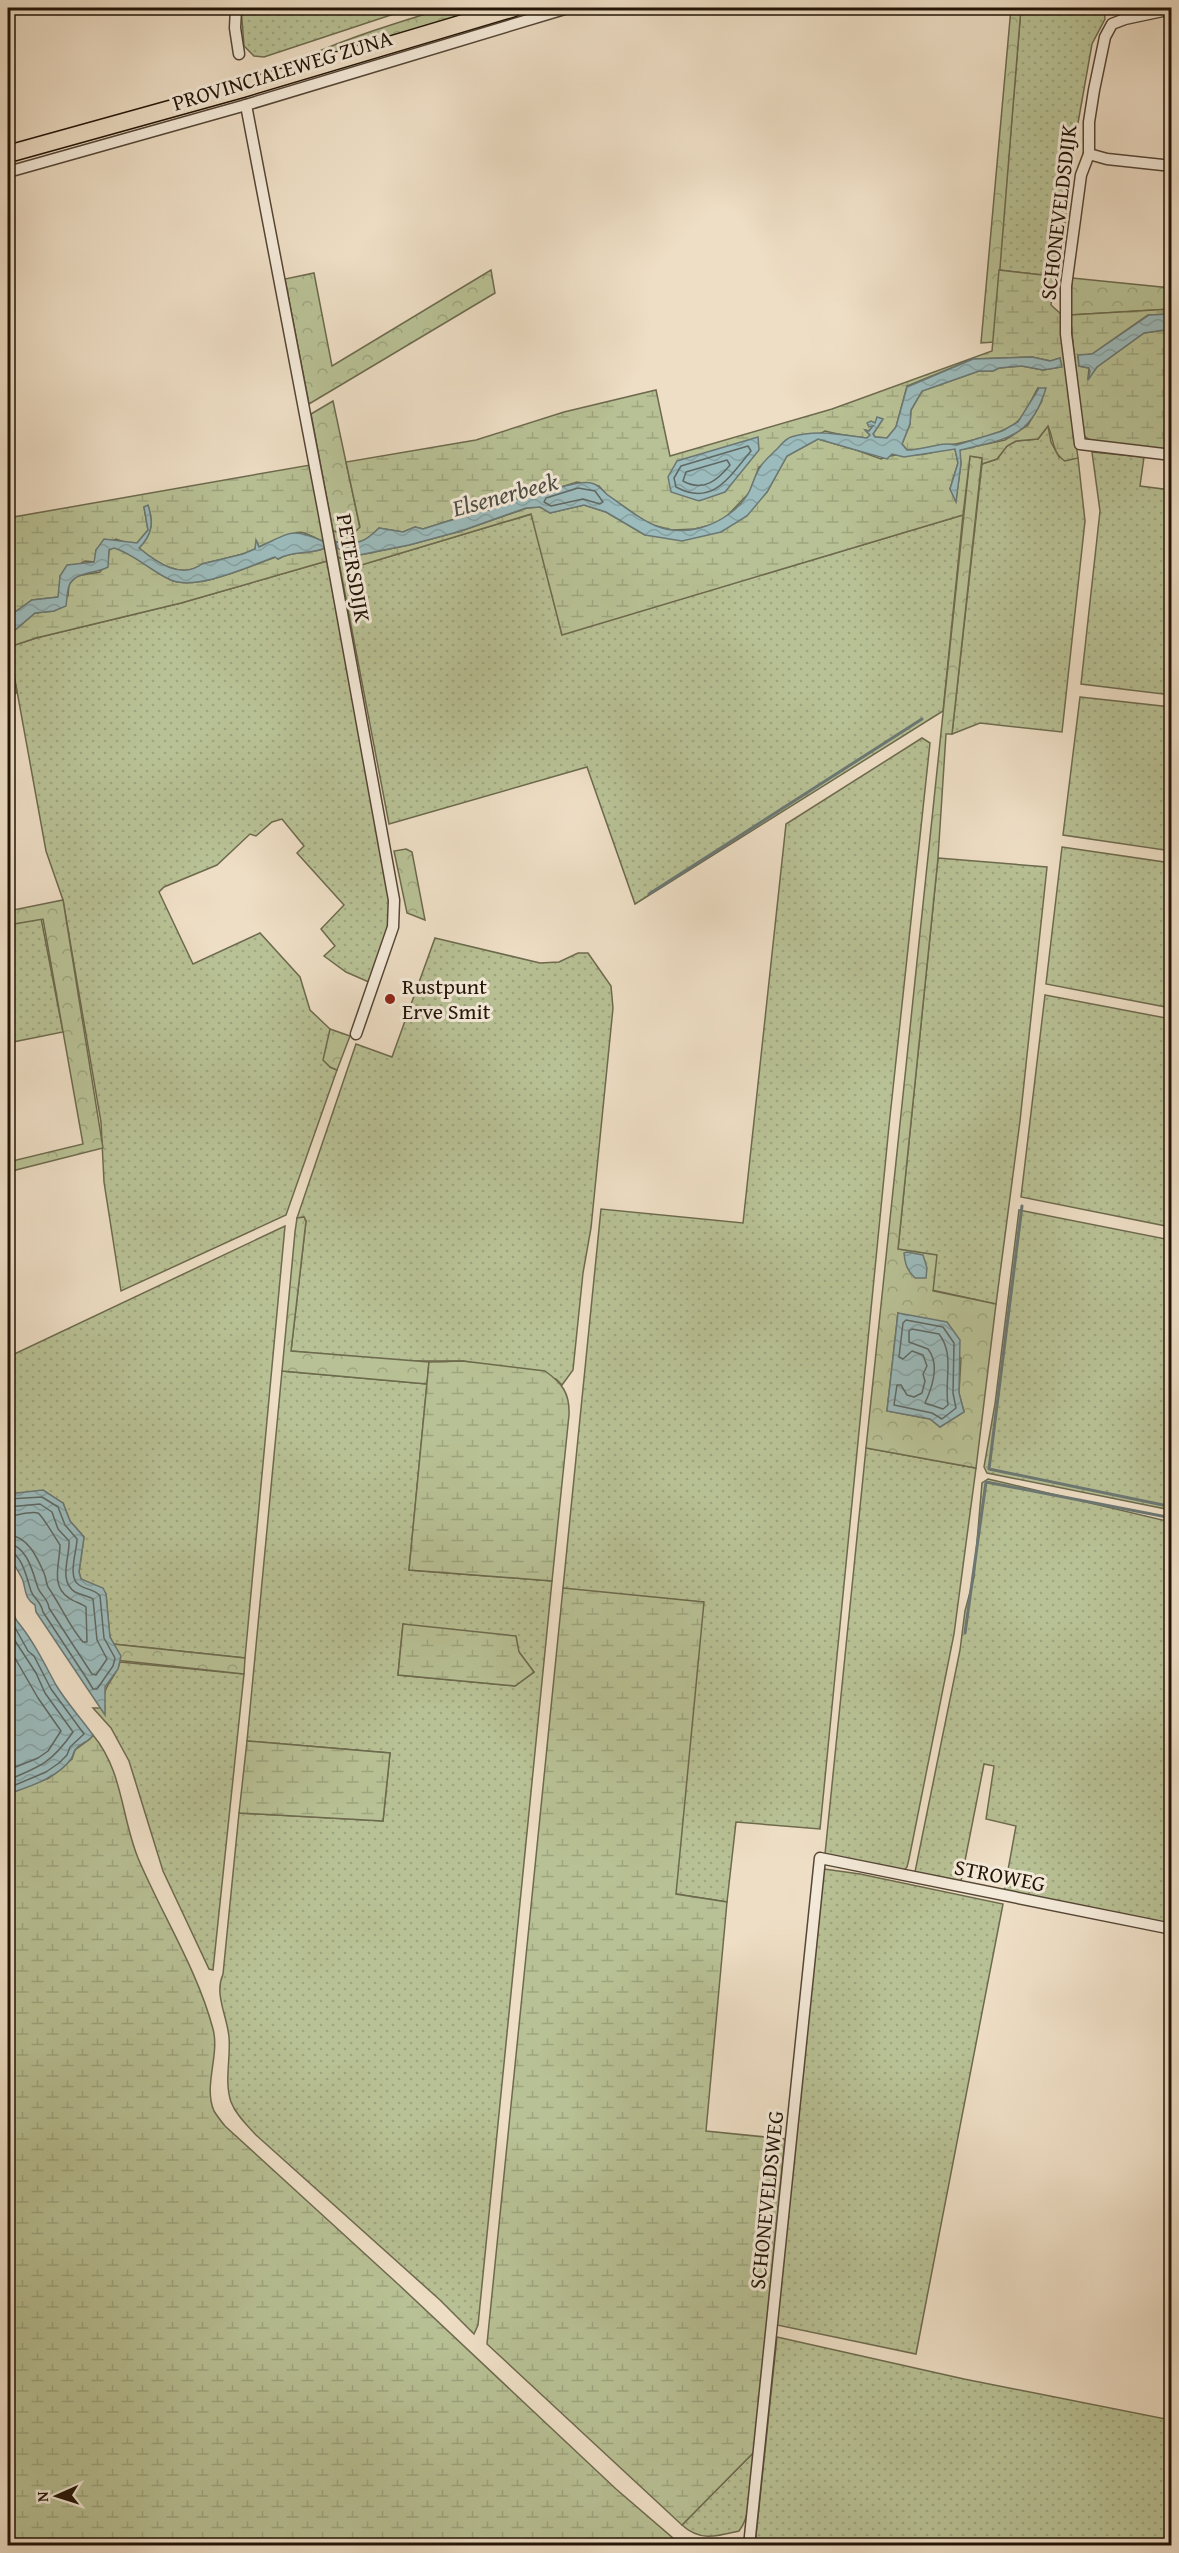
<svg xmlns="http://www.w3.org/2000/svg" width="1179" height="2553" viewBox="0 0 1179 2553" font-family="'Gentium Book Plus',serif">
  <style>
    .grass { fill: url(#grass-dots); stroke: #6d6a4e; stroke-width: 1.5; fill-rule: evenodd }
    .forest { fill: url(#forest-crowns); stroke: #6d6a4e; stroke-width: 1.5; fill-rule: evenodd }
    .wetland { fill: url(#wetland-marsh); stroke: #6d6a4e; stroke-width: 1.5; fill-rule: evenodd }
    .water { fill: url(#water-waves); stroke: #6b7874; stroke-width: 1.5 }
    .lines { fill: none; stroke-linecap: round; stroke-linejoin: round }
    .shore { stroke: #5f6862; stroke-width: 1.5 }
    .stream { stroke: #6b7874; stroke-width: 3 }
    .street-casing { stroke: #554636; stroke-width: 13 }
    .primary-casing { stroke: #221407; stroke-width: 19 }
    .street { stroke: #f4ead9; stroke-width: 10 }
    .primary { stroke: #eedec5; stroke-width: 16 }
    .poi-dot { fill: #8f2418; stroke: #f4ead9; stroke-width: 2 }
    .labels { text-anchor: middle; stroke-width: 6; stroke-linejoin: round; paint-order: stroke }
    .street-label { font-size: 22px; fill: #221407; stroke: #f4ead9 }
    .poi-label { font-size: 22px; fill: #221407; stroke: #f4ead9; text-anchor: start }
    .water-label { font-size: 24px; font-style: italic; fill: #4d4e46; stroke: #f4ead9 }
  </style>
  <defs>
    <pattern id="grass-dots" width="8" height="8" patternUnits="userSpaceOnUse" patternTransform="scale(1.5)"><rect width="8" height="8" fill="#b8c195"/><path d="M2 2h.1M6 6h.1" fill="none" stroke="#9ea57f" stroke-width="1.8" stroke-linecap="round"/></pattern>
    <pattern id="forest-crowns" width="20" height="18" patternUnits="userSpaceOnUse" patternTransform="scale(1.5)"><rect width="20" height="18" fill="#b8c195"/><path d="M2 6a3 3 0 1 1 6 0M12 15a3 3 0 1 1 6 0" fill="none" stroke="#9ea57f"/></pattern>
    <pattern id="wetland-marsh" width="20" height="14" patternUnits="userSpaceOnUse" patternTransform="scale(1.5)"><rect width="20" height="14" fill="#b8c195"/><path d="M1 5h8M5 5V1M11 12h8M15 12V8" fill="none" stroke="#9ea57f"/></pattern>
    <pattern id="water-waves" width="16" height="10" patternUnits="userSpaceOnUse" patternTransform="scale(1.5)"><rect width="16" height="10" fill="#9cbbbc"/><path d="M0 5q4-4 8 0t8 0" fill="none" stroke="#86a0a0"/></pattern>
  </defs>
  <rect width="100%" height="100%" fill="#eedec5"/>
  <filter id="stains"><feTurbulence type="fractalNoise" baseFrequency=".00333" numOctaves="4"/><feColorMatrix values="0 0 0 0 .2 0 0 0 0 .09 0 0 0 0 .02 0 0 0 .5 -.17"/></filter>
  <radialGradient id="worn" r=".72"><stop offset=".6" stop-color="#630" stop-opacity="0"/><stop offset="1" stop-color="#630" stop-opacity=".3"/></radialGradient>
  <!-- grass -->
  <g class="grass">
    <path d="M241,8H412L264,57L254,56L244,46Z"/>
    <path d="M1021,8H1104L1105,19L1092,44L1070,168L1060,277L999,270Z"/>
    <path d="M1048,426L1051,442L1059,457L1078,458L1085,521L1062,732L980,723L952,734L982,464L997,459L1007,446L1016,441L1038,439Z"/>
    <path d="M1092,452L1144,457L1140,486L1171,490V695L1081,684L1100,511Z"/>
    <path d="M532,514L562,634L963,515L943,711L635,904L587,767L389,824L338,557L358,566Z"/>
    <path d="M327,561L391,908L390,924L371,983L346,972L324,956L335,946L321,929L344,905L297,853L304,846L282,819L272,822L256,836L250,834L217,865L164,887L159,892L193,964L260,933L300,977L310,1010L330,1029V1067L337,1070L286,1215L121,1291L104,1182L101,1122L63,900L46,851L9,647L36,638L181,603Z"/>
    <path d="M1080,697L1171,707V851L1063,835Z"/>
    <path d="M922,738L930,743L889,1126L820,1829L736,1822L727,1902L676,1894L563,1588L601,1209L743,1223L786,824Z"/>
    <path d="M1062,847L1171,863V1008L1046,984Z"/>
    <path d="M938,858L1047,867L1020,1121L996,1304L932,1290L898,1249Z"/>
    <path d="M41,918L63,1032L8,1043V925Z"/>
    <path d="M435,938L540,963L559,962L578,953H588L611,986L613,1008L591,1228L583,1273L573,1370L562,1385L556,1379L463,1361H397L291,1351L306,1221L304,1217L297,1218L356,1044L392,1057Z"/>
    <path d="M1045,995L1171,1019V1227L1021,1197Z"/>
    <path d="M1019,1210L1171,1240V1510L987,1473L984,1467L995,1404Z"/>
    <path d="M285,1226L245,1658L113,1644L110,1640L106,1594L81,1579L79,1572L84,1537L70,1521L63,1503L8,1494V1357Z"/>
    <path d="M282,1371L427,1384L409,1570L552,1581L478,2325L474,2334L440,2300L256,2135C247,2125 236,2115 231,2102C224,2081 231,2058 229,2037C227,2015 214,1995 223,1974L239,1813L383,1821L390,1753L247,1741ZM403,1624L519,1652L534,1672L515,1686L398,1675Z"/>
    <path d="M866,1448L976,1468L954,1634L909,1859L907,1867L902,1873L825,1854Z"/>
    <path d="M988,1479L1171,1522V1926L1004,1892L1016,1826L986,1819L994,1766L984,1764L961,1881L915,1872L960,1650L965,1611L974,1577L982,1483Z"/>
    <path d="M120,1662L244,1674L213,1970L209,1969L163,1871L129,1761L111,1728L93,1708H105C100,1685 115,1681 120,1662Z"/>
    <path d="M824,1869L860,1874L1003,1904L916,2354L777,2325Z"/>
    <path d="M777,2337L964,2379L1171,2420V2545H755Z"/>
    <path d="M754,2452C752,2473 753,2514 739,2531C718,2536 700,2542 682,2525Z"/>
  </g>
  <!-- forest -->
  <g class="forest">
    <path d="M445,8H486L285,67C336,41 390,25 445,8Z"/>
    <path d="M1011,8H1021L994,342L981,343Z"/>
    <path d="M491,270L495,293L309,404L285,279L314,273L332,366Z"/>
    <path d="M1072,278L1171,288V309L1070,315Z"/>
    <path d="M333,401L360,528L352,535L333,531L311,414Z"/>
    <path d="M970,456L982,458L952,734H946L938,858L898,1249L937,1255L933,1291L996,1304L976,1468L866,1448ZM898,1313L961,1358L959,1393L964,1412L940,1427L930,1419L887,1411Z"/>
    <path d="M406,849L412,852L425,920L407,913L394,851Z"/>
    <path d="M63,900L103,1148L8,1172V1162L83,1144L43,919L8,925V911Z"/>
    <path d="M330,1029L350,1036L337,1070L330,1067L323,1060Z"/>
    <path d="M304,1217L306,1221L291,1351L429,1362L427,1384L282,1371L295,1232L297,1218Z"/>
    <path d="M110,1637L113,1644L245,1658L244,1674L106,1659Z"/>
  </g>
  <!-- wetland -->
  <g class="wetland">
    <path d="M999,270L1060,277V284L1052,293L1051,305L1062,315L1063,344L1078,458L1065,461C1052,453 1054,439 1048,426L1038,439L1016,441L1007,446L997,459L982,464V458L970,456L963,515L562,635L531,514L358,566L338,557L333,531L352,535L360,527L346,462L476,440L564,412L656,390L670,456L832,409L992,351ZM1032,357L1051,361L1060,358L1061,367L1043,370L1022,366L999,368L993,371H979L922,391L911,410L910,424L902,444L907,450C930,450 1003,438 1019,420C1027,411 1032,398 1038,388L1042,401L1028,425L1005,440L959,450L961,463L956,500L950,489L958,463L955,449C946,449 938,451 930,453C913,458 897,451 881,459L856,450L818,439L787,456L767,492L721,532L645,535L606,512L584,505L550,513L540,507L527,508L461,531L409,545L355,556L339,548L336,542C358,543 363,545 379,528L403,532L415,527L423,529L461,517L468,512L489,510L512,497L520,500L577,482L599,486L606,494L649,524L672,530L695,529L714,524L726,517L749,493L759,467L825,431C839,435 853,436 867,438L870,435L865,430L868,431L883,419L873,434L875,437L887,438L896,427L907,386L973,359Z"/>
    <path d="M1171,309V314L1148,315L1092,354L1078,356L1079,366L1089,368L1088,378L1097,367L1144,333L1171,329V451L1091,441L1083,435L1070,315Z"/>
    <path d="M310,465L324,542C302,532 304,528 282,538C275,541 266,543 259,547L257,542L255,549L243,554L202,564C181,580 156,562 139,548C152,535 154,522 148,506L144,507L148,530L137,543L130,544L116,539L96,550L95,562L85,561L60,576L59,597L32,600L8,617V518Z"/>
    <path d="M114,547C135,554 151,571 171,580C197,591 250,566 276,557L278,559C293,550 310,555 325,548L327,561L181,603L36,638L9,647L17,693L8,695V636L35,613L54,611L68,596L69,584L77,576L100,572L108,560L109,550Z"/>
    <path d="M463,1361L545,1371C562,1383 570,1393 569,1415L552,1581L409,1570L429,1362Z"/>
    <path d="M563,1588L704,1602L676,1894L727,1902L706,2131L785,2139L754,2452L682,2525L487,2344Z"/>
    <path d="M403,1624L516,1636L519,1652L534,1672L515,1686L398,1675Z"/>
    <path d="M93,1735C123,1771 121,1816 138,1858C162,1915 197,1969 213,2029C220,2055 203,2086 214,2111C217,2116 221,2121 225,2126L399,2285L616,2489L674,2539L670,2545H8V1794L49,1778L72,1759L75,1750L90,1739Z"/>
    <path d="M247,1741L390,1753L383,1821L239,1813Z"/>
  </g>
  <!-- water -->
  <g class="water">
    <path d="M1171,314V329L1144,333L1097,367L1088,380L1090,371L1089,368L1079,366L1078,355L1092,354L1149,315Z"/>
    <path d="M1032,357L1050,361L1060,358L1062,367L1043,370L1022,366L999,368L993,371H979L922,391L911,410L910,424L902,444L907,450C924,450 942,441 957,445L1002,431L1018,422L1039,388H1046C1031,439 1005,439 960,450L961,463L956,502L950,489L958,463L955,449L904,457L892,454L887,459L818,439L787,456L767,492L747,516L721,532L682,541L645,535L606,512L584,505L550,513L540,507L526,508L461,531L409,545L354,556L337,548L336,542C358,543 362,545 379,528L403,532L415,527L423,529L461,517L468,512L489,510L512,497L520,500C537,495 576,480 591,483C599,484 603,492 609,496C639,517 660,538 700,528C719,523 741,509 750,490C753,483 755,476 759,469C763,461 771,455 777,449C781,445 785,439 791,437C817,429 842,435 867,438L870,435L865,430L869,431L873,426L869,427L867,423L871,421L875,423L877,417L883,419L873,434L875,437L887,438L896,427L907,387L973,359Z"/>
    <path d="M758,437L759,450L725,492L699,501L671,492L668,477L677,461Z"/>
    <path d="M148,505C154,523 152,535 139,548C156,562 181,580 202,564L243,554L255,549L256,540L259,547C292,532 291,527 325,542V548C310,555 293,550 278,559L275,557C250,566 196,591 171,580C151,571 134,554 114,548L109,550L108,567C97,574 74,571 69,586C67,592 67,599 66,606L54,611L35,613L8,636V617L32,600L58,597L60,576L67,565L94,562L96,550L104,539L137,543L148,530L144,507Z"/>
    <path d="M907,1252L923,1255L927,1268L926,1278H915C907,1270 905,1264 904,1253Z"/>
    <path d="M898,1313L947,1322L960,1340L959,1393L964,1412L940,1427L930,1419L887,1411Z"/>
    <path d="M43,1490L63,1503L70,1521L84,1537L79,1572L81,1579L103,1588L106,1594L110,1637L121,1656L118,1669L105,1687V1715L36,1612L35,1605C25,1599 26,1591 23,1581C19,1570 11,1563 8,1551C4,1534 7,1512 8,1494Z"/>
    <path d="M8,1595C15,1602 11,1613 17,1621C33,1640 44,1663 56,1685C66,1702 81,1718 93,1735C89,1742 80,1743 75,1750C73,1753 73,1757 71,1759C58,1778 28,1787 8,1794Z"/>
  </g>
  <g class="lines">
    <!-- shore -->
    <g class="shore">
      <path d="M748,446L751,451C729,477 713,507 676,487L674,478L681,466Z"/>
      <path d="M727,460L730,465C717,481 703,492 683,481L686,472Z"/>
      <path d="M578,488L595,491L603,502L600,504L583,499L551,506L544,502L546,498Z"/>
      <path d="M906,1320L943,1327L954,1343L953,1393L956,1408L942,1419L932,1413L894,1405L897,1385H901L907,1395L914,1397L922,1393L925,1381L923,1374L927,1366L923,1355L912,1351L903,1359L899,1357L903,1323Z"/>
      <path d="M912,1329L939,1334C955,1354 944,1381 948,1405L943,1409L925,1403C932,1388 940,1364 928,1349L909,1342V1331Z"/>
      <path d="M8,1499L42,1497L58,1507L65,1525L77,1539C77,1551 67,1577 79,1585C86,1590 95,1589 100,1596L104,1638L115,1658L113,1666L97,1689H93L87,1679L43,1612C40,1599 34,1600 31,1591C27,1579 22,1553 8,1551"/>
      <path d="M8,1507L40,1504L52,1512L58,1529L69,1541C70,1557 58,1581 75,1592C81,1595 88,1596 93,1599L97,1640L107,1659L96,1675L92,1674L49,1608C48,1598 41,1596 38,1588C33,1573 27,1545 8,1544"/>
      <path d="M8,1516C16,1516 29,1511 38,1513C42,1515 56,1539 60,1545C60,1563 50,1586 69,1598C74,1602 81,1603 86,1607L87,1642H83C69,1626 60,1604 48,1587C46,1583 46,1577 44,1573C37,1557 28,1536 8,1535"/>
      <path d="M8,1615L28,1651L34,1656L51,1689L84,1734L70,1747L67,1755L59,1763L46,1772L8,1788"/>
      <path d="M8,1630L36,1673L45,1693L73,1732C52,1762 42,1766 8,1780"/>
      <path d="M8,1646L38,1698L61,1731L48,1751L38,1758L8,1770"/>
    </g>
    <!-- stream -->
    <g class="stream">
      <path d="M649,894L922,719"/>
      <path d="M1022,1206L989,1469L1163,1505"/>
      <path d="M965,1633L986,1482L1172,1518"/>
    </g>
    <defs>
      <g id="street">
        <path d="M236,8L235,28L239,54"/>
        <path d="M1172,9L1125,19L1112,24L1105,37L1094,90L1089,122V154L1081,175L1066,286V334L1080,444L1172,455"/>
        <path d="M246,105L324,514L394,900L393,927L356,1034"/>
        <path d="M1089,154L1107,159L1172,166"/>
        <path d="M8,172L246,105L568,8"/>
        <path d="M749,2546L820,1858L1172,1929"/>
      </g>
      <path id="primary" d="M8,154L242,89L514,8"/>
    </defs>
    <!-- street casing -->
    <use href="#street" class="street-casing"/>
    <!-- primary casing -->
    <use href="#primary" class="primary-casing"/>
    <!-- street -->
    <use href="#street" class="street"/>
    <!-- primary -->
    <use href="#primary" class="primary"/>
  </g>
  <!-- markers -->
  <circle class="poi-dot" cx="390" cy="999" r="6"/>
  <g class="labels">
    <!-- street labels -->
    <g class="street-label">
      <text transform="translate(282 70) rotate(-17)" y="8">PROVINCIALEWEG ZUNA</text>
      <text transform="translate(1058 212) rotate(-83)" y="8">SCHONEVELDSDIJK</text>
      <text transform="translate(354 568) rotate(80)" y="8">PETERSDIJK</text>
      <text transform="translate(1000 1875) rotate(11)" y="8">STROWEG</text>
      <text transform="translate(766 2200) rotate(-84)" y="8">SCHONEVELDSWEG</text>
    </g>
    <!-- poi labels -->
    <g class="poi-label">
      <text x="402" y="994">Rustpunt<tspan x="402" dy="25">Erve Smit</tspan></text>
    </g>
    <!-- water labels -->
    <g class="water-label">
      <text transform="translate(505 495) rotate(-15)" y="8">Elsenerbeek</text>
    </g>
  </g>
  <!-- margin -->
  <rect width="1179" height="2553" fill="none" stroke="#eedec5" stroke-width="30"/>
  <rect x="9" y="9" width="1161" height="2535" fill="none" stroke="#221407" stroke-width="3"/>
  <rect x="15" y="15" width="1149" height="2523" fill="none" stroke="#221407" stroke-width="1.5"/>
  <!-- north arrow -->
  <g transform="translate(57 2496) rotate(267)" stroke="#f4ead9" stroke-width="4.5" paint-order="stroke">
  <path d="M0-4.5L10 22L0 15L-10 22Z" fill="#221407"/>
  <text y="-9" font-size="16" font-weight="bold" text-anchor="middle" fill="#221407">N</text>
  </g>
  <rect width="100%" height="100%" filter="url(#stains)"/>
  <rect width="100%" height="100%" fill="url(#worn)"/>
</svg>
